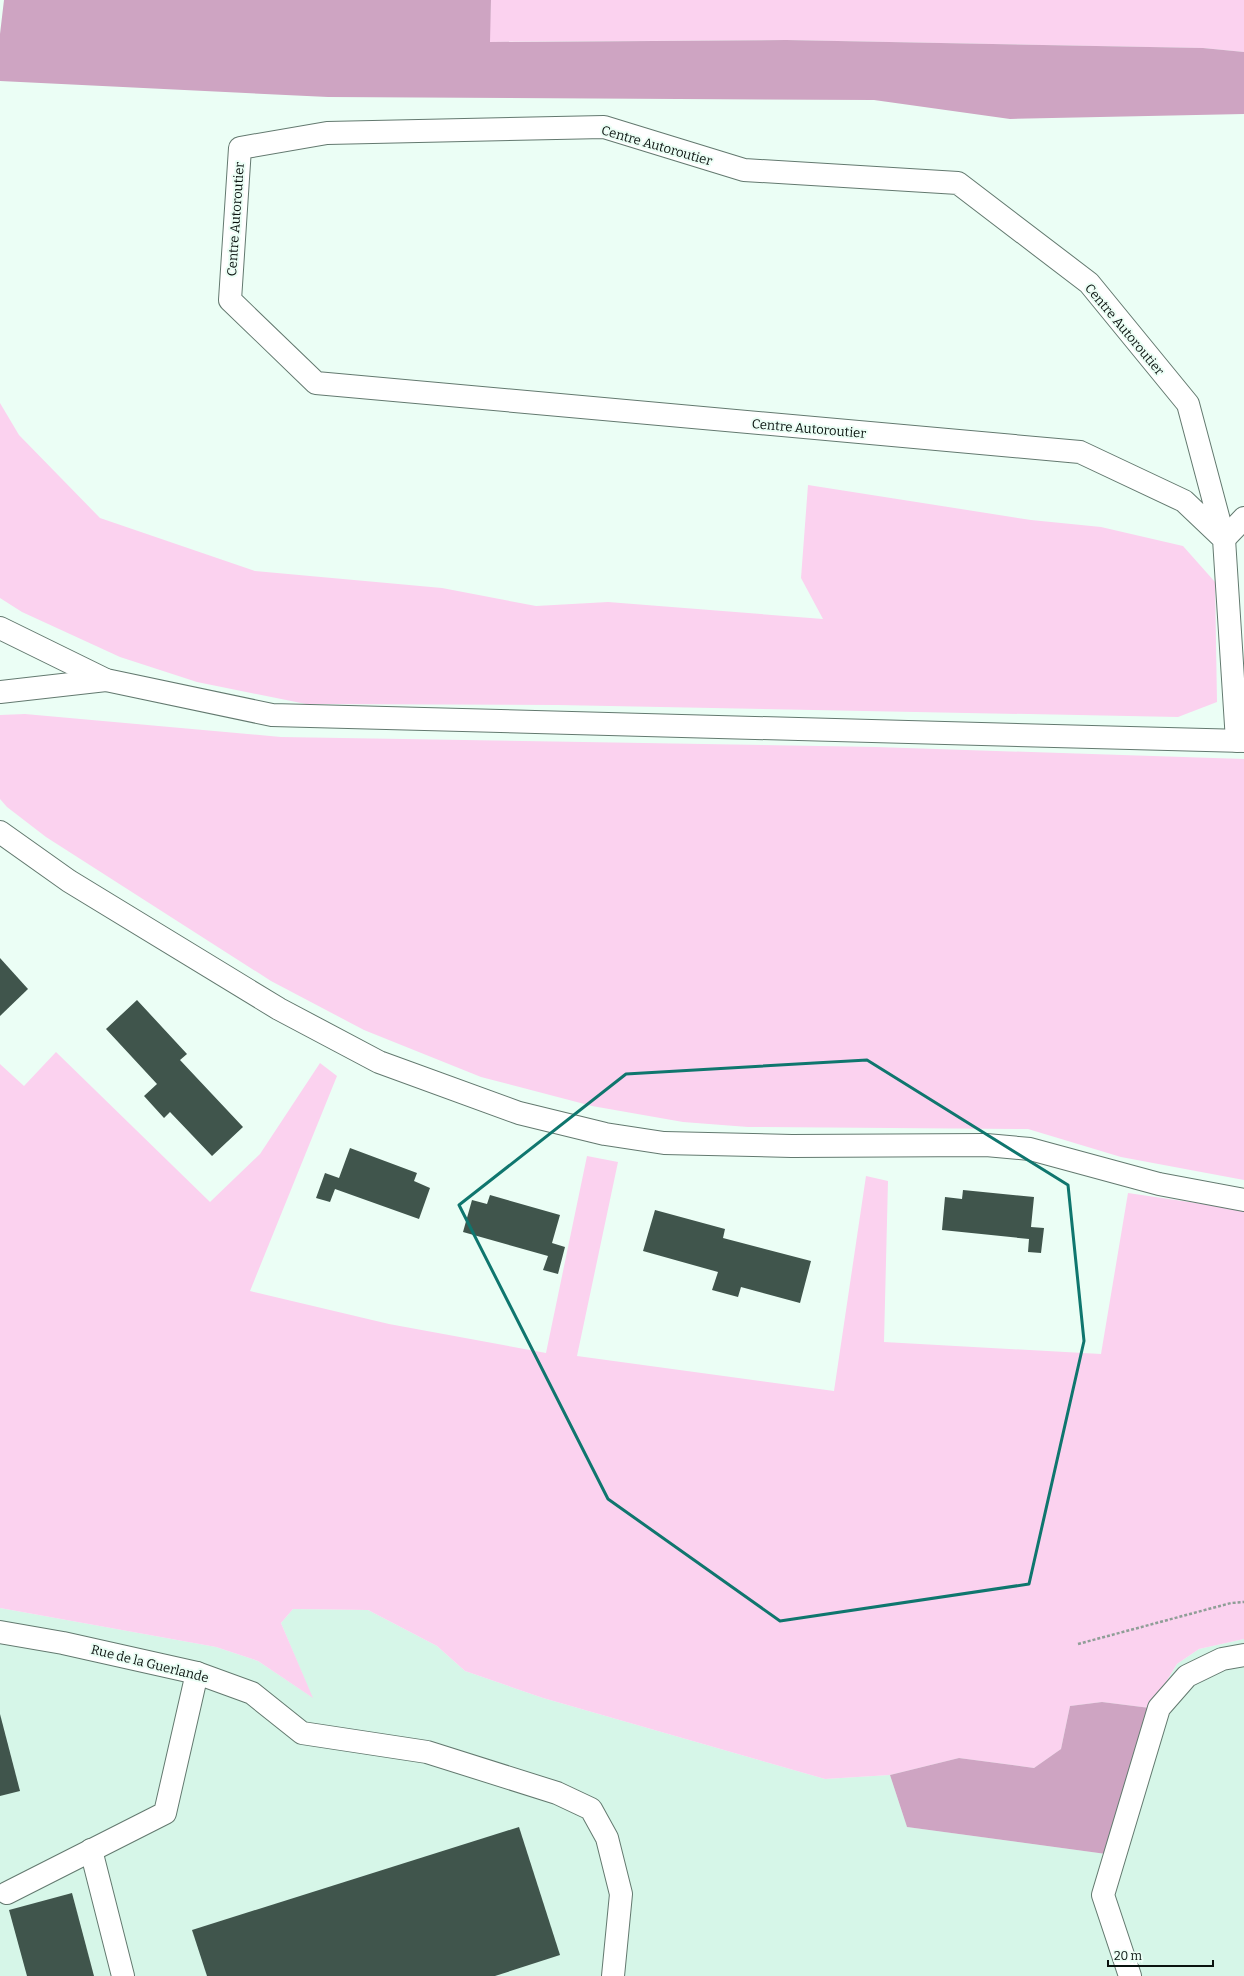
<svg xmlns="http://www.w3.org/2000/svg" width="1244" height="1976" viewBox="0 0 1244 1976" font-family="Bitter,serif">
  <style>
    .built { fill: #d6f6e8 }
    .green { fill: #fbd2ef }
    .forest { fill: #cea4c2 }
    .building { fill: #40554c }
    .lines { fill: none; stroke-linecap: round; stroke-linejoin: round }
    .minor-casing { stroke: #63796f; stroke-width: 24 }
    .path { stroke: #8f9e97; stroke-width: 2.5; stroke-dasharray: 3 2; stroke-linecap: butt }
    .minor { stroke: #fff; stroke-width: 22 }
    .marked { fill: none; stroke: #0f766e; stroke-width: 3; stroke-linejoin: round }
    .labels { text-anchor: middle; stroke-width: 4; stroke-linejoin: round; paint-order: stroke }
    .street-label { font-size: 13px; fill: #0a130f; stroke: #ebfef5 }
  </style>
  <rect width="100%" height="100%" fill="#ebfef5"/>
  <!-- built -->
  <path class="built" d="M0,1608L216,1647L258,1661L312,1697L281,1623L293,1609L368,1610L437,1646L465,1671L543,1698L825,1779L890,1775L907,1827L1106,1854L1150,1708L1177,1664L1199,1649L1244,1639V1976H0Z"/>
  <!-- green -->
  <g class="green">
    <path d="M491,0H1244V52L1203,48L786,40L489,42Z"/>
    <path d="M0,403L19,435L100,518L255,571L442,588L536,606L608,602L823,619L801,578L808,485L1031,520L1101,527L1183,546L1215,582L1217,702L1178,717L558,705L306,704L197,682L120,657L22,612L0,598Z"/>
    <path d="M25,714L281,737L876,747L1244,759V1180L1121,1157L1028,1129L748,1127L683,1122L592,1106L481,1077L364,1030L271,981L46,837L7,807L0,799V715Z"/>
    <path d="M56,1052L210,1202L260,1154L320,1063L337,1076L250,1291L389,1324L546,1353L587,1156L618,1162L577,1356L834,1391L866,1176L888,1181L884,1342L1101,1354L1128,1193L1244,1210V1639L1199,1649L1177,1664L1150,1708L1102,1702L1070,1706L1061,1749L1034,1768L959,1758L890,1775L825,1779L543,1698L465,1671L437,1646L368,1610L293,1609L281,1623L313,1698L258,1661L216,1647L0,1608V1064L24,1086Z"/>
  </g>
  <!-- forest -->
  <g class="forest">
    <path d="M4,0H491L490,42L786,40L1203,48L1244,52V114L1010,119L874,100L328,97L0,81V34Z"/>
    <path d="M1102,1702L1150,1708L1106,1854L907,1827L890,1775L959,1758L1034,1768L1061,1749L1070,1706Z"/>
  </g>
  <!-- building -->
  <g class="building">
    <path d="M0,958L28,989L0,1016Z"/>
    <path d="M137,1000L187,1054L180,1060L243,1127L212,1156L170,1112L164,1118L144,1096L157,1084L106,1029Z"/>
    <path d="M350,1148L417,1173L414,1181L430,1188L419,1219L335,1189L330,1202L316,1198L325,1173L339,1178Z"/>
    <path d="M963,1190L1034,1197L1031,1227L1044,1228L1041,1253L1028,1252L1029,1239L942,1230L945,1197L962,1199Z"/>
    <path d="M490,1195L560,1215L552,1243L565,1247L558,1274L543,1270L548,1256L463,1232L472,1200L487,1204Z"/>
    <path d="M655,1210L725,1229L723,1238L811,1261L800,1303L741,1287L738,1297L712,1290L718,1272L643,1251Z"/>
    <path d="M0,1714L20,1791L0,1796Z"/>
    <path d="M519,1827L560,1955L495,1976H207L192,1930Z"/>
    <path d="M72,1893L94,1976H27L9,1910Z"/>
  </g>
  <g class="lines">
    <defs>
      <g id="minor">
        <path d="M1224,539L1188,404L1089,283L958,183L744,170L604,127L327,133L240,148L230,300L316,383L1080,452L1184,501L1224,539L1237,741"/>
        <path d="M1224,539L1244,518"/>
        <path d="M0,628L106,680L272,715L1244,741"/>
        <path d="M0,692L106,680"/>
        <path d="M0,832L69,881L279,1009L379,1062L519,1113L605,1134L664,1143L792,1146L986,1145L1030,1149L1159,1184L1244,1200"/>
        <path d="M0,1632L63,1643L197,1673L252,1693L302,1733L427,1752L557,1793L591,1809L607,1838L621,1894L613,1976"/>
        <path d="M91,1850L123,1976"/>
        <path d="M7,1893L165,1813L197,1673"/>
        <path d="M1130,1976L1103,1895L1159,1708L1187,1676L1222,1659L1244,1655"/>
      </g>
    </defs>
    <!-- minor casing -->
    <use href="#minor" class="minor-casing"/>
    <!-- path -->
    <path class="path" d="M1078,1644L1231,1603L1244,1602"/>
    <!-- minor -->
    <use href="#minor" class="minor"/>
  </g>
  <!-- marked area -->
  <path class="marked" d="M867,1060L1068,1185L1084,1341L1029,1584L780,1621L608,1499L459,1205L626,1074Z"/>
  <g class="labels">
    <!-- street labels -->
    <g class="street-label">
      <text transform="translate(657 145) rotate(16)" y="5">Centre Autoroutier</text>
      <text transform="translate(235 219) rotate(-86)" y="5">Centre Autoroutier</text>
      <text transform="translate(1125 329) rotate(50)" y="5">Centre Autoroutier</text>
      <text transform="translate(809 428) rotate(5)" y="5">Centre Autoroutier</text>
      <text transform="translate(150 1663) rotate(14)" y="5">Rue de la Guerlande</text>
    </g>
  </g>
  <!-- scale -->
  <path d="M1108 1960v6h105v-6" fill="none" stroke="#0a130f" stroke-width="2"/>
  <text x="1114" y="1960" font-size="12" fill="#0a130f" stroke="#ebfef5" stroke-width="3" paint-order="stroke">20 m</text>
</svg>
